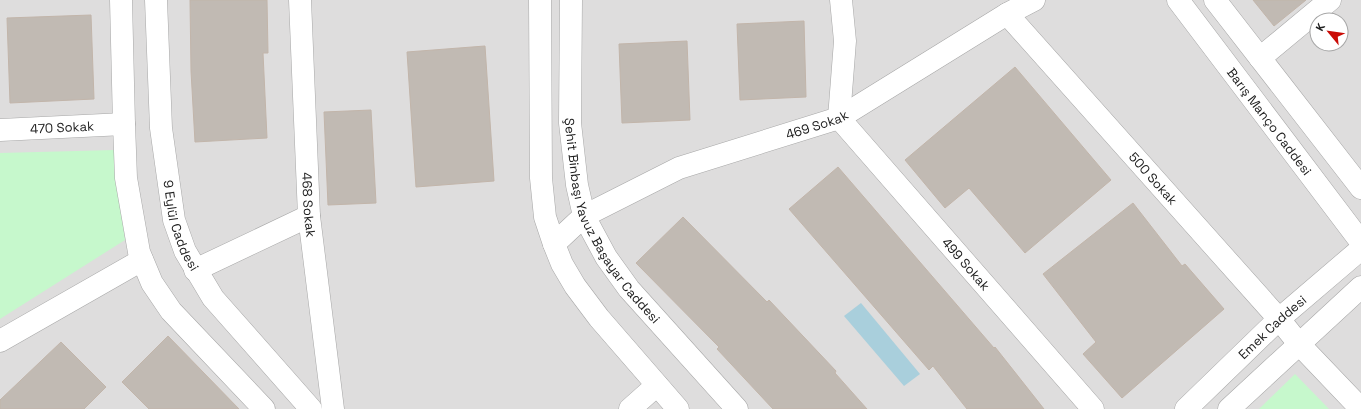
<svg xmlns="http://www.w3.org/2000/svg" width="1361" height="409" viewBox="0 0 1361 409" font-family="'Space Grotesk',sans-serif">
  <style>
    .residential { fill: #dedddd; fill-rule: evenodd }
    .park { fill: #c6f8cc }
    .water { fill: #a9cfdc }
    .building { fill: #c1bab3; stroke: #c2b5aa }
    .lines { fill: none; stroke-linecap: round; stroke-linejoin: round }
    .minor-casing { stroke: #a7a7a7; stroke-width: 23 }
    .minor { stroke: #fff; stroke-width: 22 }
    .labels { text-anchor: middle; stroke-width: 3; stroke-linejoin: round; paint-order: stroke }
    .street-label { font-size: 13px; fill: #202020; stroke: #fff }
  </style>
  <rect width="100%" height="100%" fill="#f0eee7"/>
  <!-- residential -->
  <path class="residential" d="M0,0H1361V409H0ZM1317,20H1341V44H1317Z"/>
  <!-- park -->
  <g class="park">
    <path d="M114,150L125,240L0,319V153Z"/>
    <path d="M1295,374L1329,409H1259Z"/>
  </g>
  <!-- water -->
  <path class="water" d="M861,303L920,374L904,386L844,316Z"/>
  <!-- building -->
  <g class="building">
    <path d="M190,0H267L268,53H263L267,138L195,142L191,71Z"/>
    <path d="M1253,0H1306L1274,26Z"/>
    <path d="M91,15L94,99L10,103L7,18Z"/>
    <path d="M804,21L806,97L740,100L737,24Z"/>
    <path d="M687,41L690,120L622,123L619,44Z"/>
    <path d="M485,46L494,181L416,187L407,52Z"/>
    <path d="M1015,67L1111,180L1025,253L969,188L945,208L905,160Z"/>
    <path d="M371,110L376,203L328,205L324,112Z"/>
    <path d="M838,167L994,348L995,347L1044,409H967L933,366L929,370L789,209Z"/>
    <path d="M1133,203L1182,266L1185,264L1224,309L1122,398L1083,354L1096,342L1043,274Z"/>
    <path d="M683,217L767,302L769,300L836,371L835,373L867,409H773L717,349L719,347L636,263Z"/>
    <path d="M168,336L239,409H149L122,382Z"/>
    <path d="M61,342L106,387L84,409H0V400Z"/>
  </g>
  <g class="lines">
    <defs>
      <g id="minor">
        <path d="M121,0L124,124L126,178L139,252L152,283L171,311L264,409"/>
        <path id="s1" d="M156,0L161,128L174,220L185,251L213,298L311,409"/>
        <path id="s2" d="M300,0L309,216L333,409"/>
        <path d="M540,0L541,178L545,217L554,244L562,264L575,286L599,318L678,409"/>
        <path id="s3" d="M571,0L570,123L577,185L584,216L606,257L629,289L737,409"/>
        <path id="s4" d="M841,0L845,41L839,118L1093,409"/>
        <path id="s5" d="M1178,0L1361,242"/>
        <path d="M1215,0L1361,188"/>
        <path id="s6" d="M1007,14L1279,319L1299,344L1361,409"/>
        <path d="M1260,58L1330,0"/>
        <path id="s7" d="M0,130L124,124"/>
        <path id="s8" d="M554,244L584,216L679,168L839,118L1007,14L1034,0"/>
        <path d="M195,270L309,216"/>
        <path d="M0,341L142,260"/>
        <path d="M630,409L657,385"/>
        <path id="s9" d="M1186,409L1279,319L1361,249"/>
        <path d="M1229,409L1361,287"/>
      </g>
    </defs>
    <!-- minor casing -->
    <use href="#minor" class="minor-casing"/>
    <!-- minor -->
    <use href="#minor" class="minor"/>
  </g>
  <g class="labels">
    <!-- street labels -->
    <g class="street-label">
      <text dy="5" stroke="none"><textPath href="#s5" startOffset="152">Barış Manço Caddesi</textPath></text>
      <text dy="5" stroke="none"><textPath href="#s8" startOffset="292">469 Sokak</textPath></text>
      <text dy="5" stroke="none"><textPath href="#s7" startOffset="62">470 Sokak</textPath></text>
      <text dy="5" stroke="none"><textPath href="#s6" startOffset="220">500 Sokak</textPath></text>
      <text dy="5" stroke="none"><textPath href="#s2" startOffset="205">468 Sokak</textPath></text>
      <text dy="5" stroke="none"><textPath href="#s3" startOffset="232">Şehit Binbaşı Yavuz Başayar Caddesi</textPath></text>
      <text dy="5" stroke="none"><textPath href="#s1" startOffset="228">9 Eylül Caddesi</textPath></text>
      <text dy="5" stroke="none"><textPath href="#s4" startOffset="312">499 Sokak</textPath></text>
      <text dy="5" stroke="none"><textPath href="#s9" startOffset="119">Emek Caddesi</textPath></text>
    </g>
  </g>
  <!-- north arrow -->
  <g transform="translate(1329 32) rotate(299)"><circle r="19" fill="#ffffff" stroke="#a6a6a6"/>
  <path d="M0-3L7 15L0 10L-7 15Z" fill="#ca0c06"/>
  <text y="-6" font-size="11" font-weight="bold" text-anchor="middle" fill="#202020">K</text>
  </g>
</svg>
